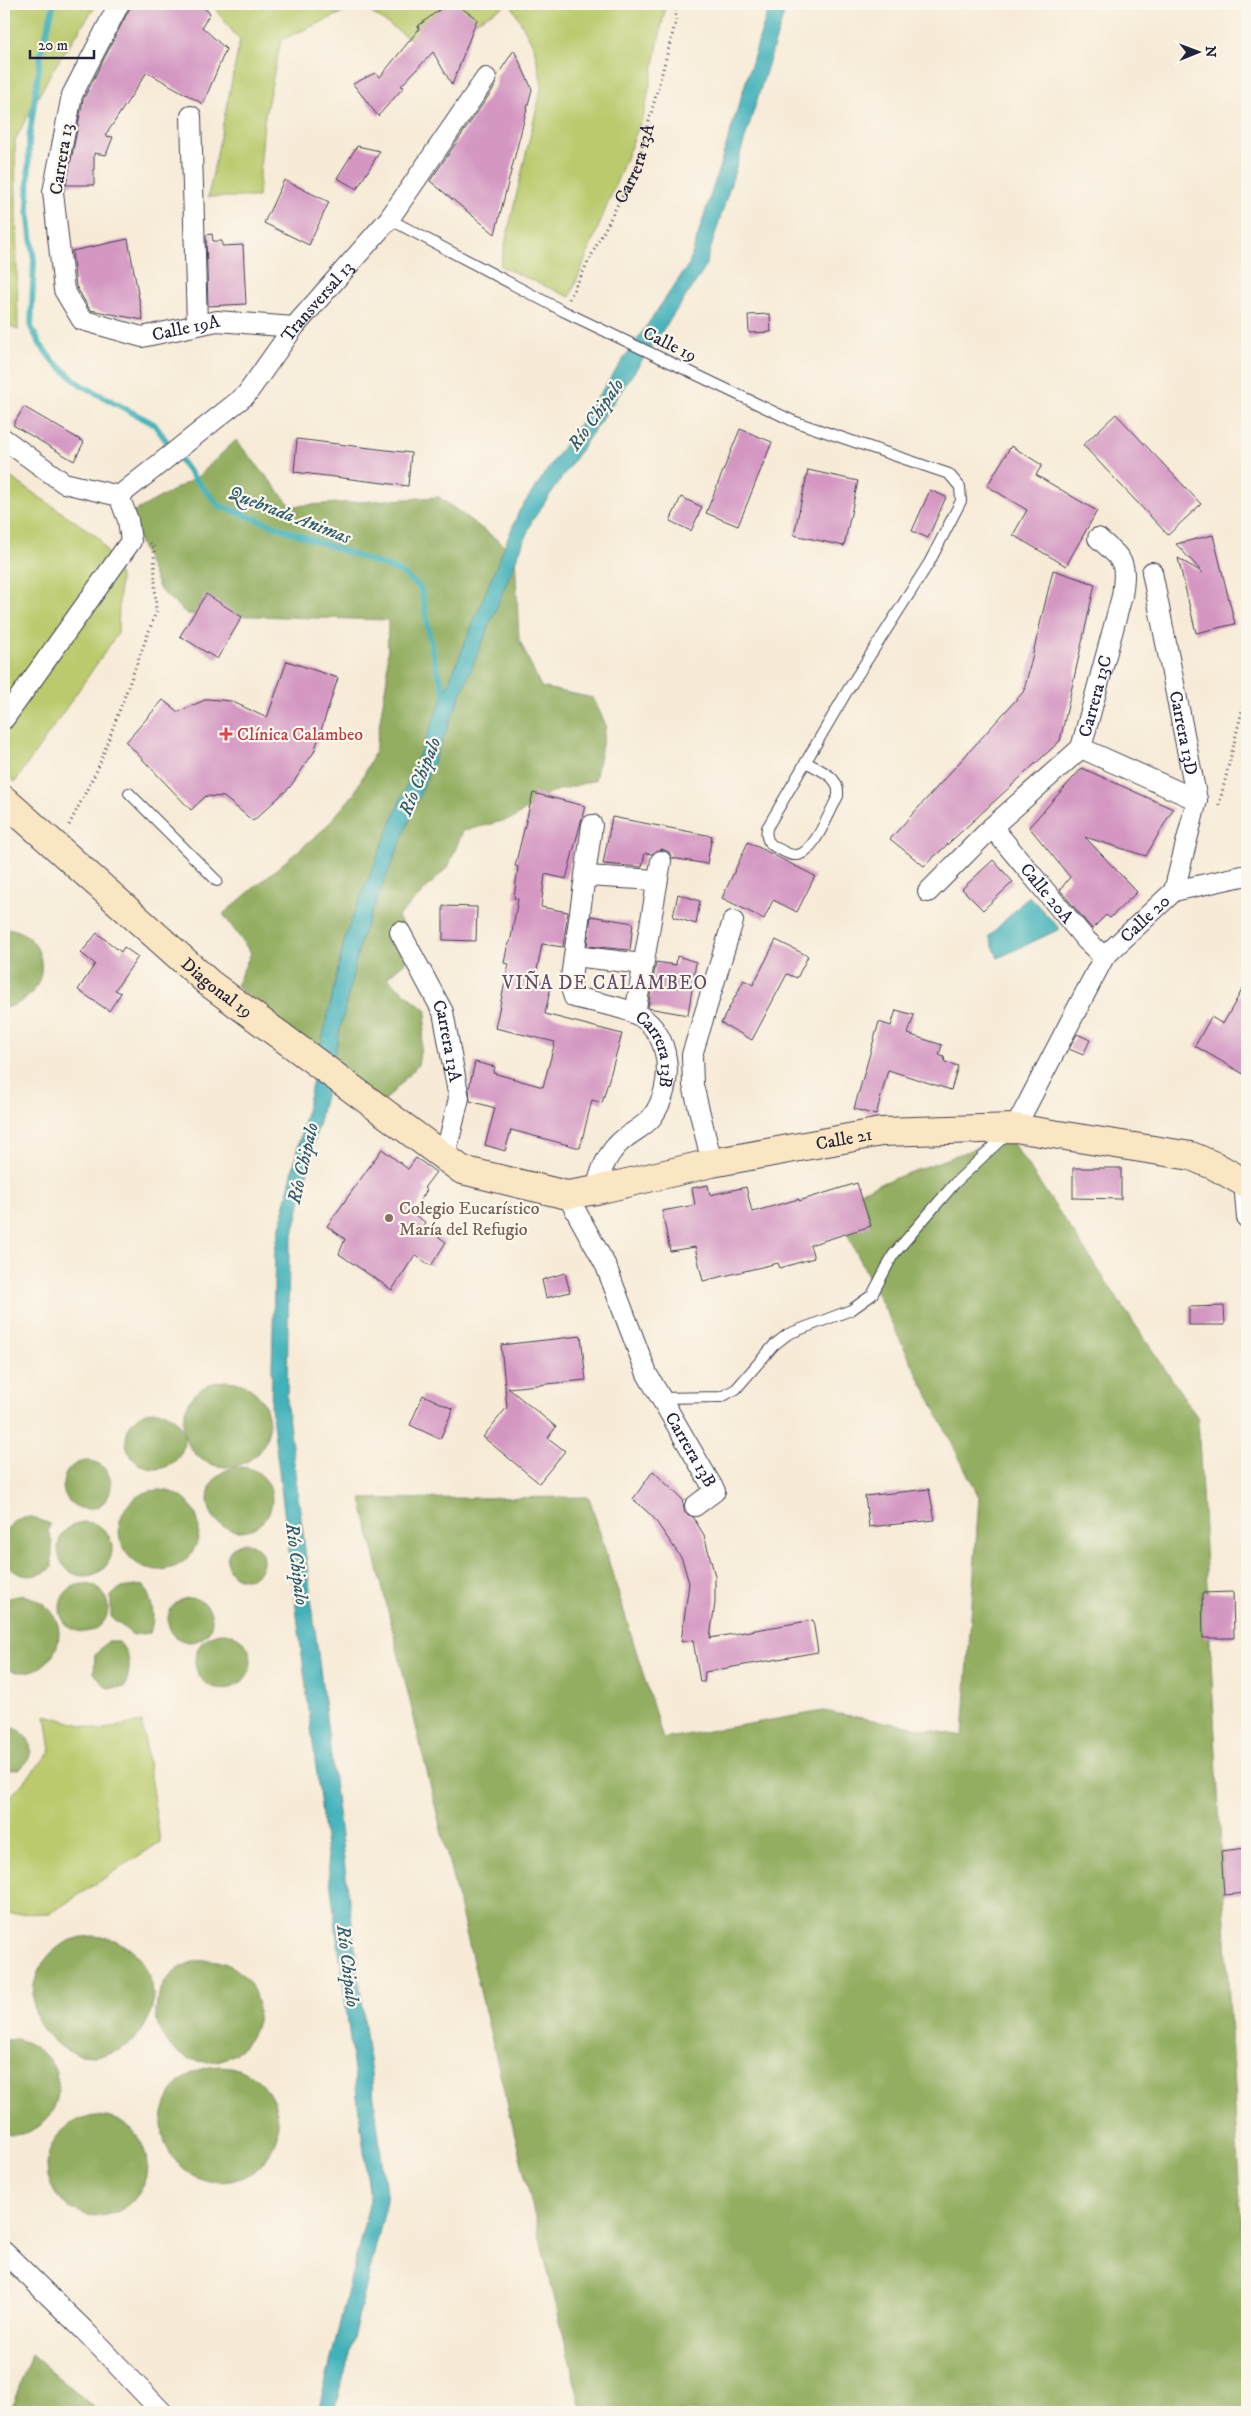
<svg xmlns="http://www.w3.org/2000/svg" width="1251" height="2416" viewBox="0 0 1251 2416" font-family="'IM FELL DW Pica',serif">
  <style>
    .green { fill: #baca6d; stroke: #6e7654 }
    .forest { fill: #93ae60; stroke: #5a684e }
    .water { fill: #42b2ba; stroke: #326a7a }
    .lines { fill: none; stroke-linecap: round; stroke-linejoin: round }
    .stream { stroke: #42b2ba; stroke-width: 6 }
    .building { fill: #d497c2 }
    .lane-casing { stroke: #424052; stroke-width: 12 }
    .street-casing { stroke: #424052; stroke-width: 22 }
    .secondary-casing { stroke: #424052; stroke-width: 30 }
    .path { stroke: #424052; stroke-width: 3; stroke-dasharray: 1 4; stroke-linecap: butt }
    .lane { stroke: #fff; stroke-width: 10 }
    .street { stroke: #fff; stroke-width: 20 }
    .secondary { stroke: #fbe6c3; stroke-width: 28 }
    .health-dot { fill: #e0444e; stroke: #fbf7ec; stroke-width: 2 }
    .education-dot { fill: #8d6e63; stroke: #fbf7ec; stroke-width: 2 }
    .labels { text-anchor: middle; stroke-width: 4.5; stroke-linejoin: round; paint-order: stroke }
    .street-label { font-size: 18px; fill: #22223b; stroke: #fbf7ec }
    .health-label { font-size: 18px; fill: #be3a42; stroke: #fbf7ec; text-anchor: start }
    .education-label { font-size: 18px; fill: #785e54; stroke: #fbf7ec; text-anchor: start }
    .water-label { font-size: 19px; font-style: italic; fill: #2f5c6e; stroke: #fbf7ec }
    .neighbourhood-label { font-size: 19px; letter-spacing: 1px; fill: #604b6a; stroke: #fbf7ec }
  </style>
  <rect width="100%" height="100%" fill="#fbf7ec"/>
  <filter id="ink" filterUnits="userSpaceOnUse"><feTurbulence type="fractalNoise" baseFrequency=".02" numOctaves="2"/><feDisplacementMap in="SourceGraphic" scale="10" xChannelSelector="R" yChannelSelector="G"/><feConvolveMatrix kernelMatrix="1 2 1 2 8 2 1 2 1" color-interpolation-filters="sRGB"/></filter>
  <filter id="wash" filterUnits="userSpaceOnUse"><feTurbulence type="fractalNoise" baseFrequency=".0096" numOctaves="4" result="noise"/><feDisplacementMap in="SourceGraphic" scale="20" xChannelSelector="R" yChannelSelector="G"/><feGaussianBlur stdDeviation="1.12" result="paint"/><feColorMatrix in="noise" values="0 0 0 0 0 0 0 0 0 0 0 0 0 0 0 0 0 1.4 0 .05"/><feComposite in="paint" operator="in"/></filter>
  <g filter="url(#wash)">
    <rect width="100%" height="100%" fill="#f7ebd7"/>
    <!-- green -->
    <g class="green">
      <path d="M4,4H97L52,71L15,140L18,330L4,323Z"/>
      <path d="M211,4H508L425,49L360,5L281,40L264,120L258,197H208L240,41Z"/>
      <path d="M511,4H666L644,114L570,297L500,266L542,85L534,47Z"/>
      <path d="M4,473L98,537L120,576L118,633L15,782L4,772Z"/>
      <path d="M46,1715L99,1730L142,1722L160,1842L51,1913L8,1914L4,1856V1811L12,1795L51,1751Z"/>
    </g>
    <!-- forest -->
    <g class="forest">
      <path d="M236,440L291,506L439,497L515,553L519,639L541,687L593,698L606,725L595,780L549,793L514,818L463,831L448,867L398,917L419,950L387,978L427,1011L418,1065L380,1106L236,986L251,953L223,914L324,829L354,794L375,752L387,677L388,620L187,614L160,590L128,515L197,477Z"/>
      <path d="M4,928C48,929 59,995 5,1008Z"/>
      <path d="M1008,1136L1198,1418L1247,2333V2412H582L361,1499L589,1497L663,1739L823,1711L963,1736L979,1497L831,1202Z"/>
      <circle cx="226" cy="1424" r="43"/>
      <circle cx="155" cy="1440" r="29"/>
      <circle cx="87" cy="1485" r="24"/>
      <circle cx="240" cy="1499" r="32"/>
      <circle cx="159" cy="1530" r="40"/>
      <path d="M23,1517H32L50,1524L48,1531L52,1542V1568C35,1580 14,1579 4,1559C4,1538 0,1528 23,1517Z"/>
      <circle cx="85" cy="1549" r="27"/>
      <circle cx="245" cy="1561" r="18"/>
      <circle cx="84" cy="1608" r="24"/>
      <path d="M144,1585C152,1603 156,1613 150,1633L133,1635L111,1617V1596L120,1588Z"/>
      <path d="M23,1595C87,1610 56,1691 4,1668V1599Z"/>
      <circle cx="190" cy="1620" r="22"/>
      <circle cx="223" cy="1661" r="28"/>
      <path d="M108,1641H118C132,1656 131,1668 125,1687L107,1688L94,1673L95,1655Z"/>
      <path d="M10,1727C43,1734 33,1777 4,1769V1728Z"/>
      <circle cx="93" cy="1996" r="60"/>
      <circle cx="207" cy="2011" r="51"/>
      <path d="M17,2039C86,2060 59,2144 4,2134V2040Z"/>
      <circle cx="220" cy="2124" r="58"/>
      <circle cx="97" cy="2166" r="50"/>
      <path d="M31,2354L99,2412H10Z"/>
    </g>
    <!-- water -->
    <g class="water">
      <path d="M770,4H787L704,270L532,521L361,939L289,1252L287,1407L387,2201L335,2412H318L370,2200L271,1407L275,1249L346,933L519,511L689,264Z"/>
      <path d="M1029,896L1060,929L998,958L989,936Z"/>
    </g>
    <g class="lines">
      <!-- stream -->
      <path class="stream" d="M54,4L41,53L29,139L28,210L34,261L31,327L40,344L52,360L81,385L154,424L193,477L220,506L401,572L421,588L434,659L447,700"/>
    </g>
    <g id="blocks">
      <!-- building -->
      <g class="building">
        <path d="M132,4H199L210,13L202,27L226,49L203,104L147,72L105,136L113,137L106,155L94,153V185H66L83,100Z"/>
        <path d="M447,4H456L477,19L452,85L433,52L401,86L404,87L378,116L353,84L375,73L380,77L419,29L418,26Z"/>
        <path d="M514,50L532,89L495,234L430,181L496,85L497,76Z"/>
        <path d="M357,146L380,151L357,189L337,178Z"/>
        <path d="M284,180L329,202L309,245L264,223Z"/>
        <path d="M212,234L213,241H222V246L243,245L246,304L208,306L206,235Z"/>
        <path d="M128,239L143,320L90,310L76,286L72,251Z"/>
        <path d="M770,314L771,332L749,333L748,315Z"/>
        <path d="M24,407L84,442L74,461L13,425Z"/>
        <path d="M1116,414L1201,504L1168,535L1083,445Z"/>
        <path d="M740,429L772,442L738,526L706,513Z"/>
        <path d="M297,439L411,453L408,486L294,472Z"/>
        <path d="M1011,446L1042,465L1036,475L1097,511L1066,566L1013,535L1027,510L987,486Z"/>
        <path d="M808,470L858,481L844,546L794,535Z"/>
        <path d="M930,490L946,497L928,538L912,531Z"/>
        <path d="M681,497L702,507L691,531L670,521Z"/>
        <path d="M1213,535L1235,624L1196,633L1178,558L1203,573L1176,544Z"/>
        <path d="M1053,570L1095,584L1060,741L924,866L890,839L1024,691Z"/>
        <path d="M206,594L242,617L217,659L180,636Z"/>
        <path d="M287,661L338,678L314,752L290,787L253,821L224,797L206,796L191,810L126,742L163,700L178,712L207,699L231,701L267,718Z"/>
        <path d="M1082,768L1173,809L1146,856L1085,837L1137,892L1110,918L1106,915L1092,929L1060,890L1070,877L1029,827Z"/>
        <path d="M533,793L585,806L566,879L545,874L541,907L568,912L563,947L542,944L535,981L551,985L545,1014L622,1034L602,1103L592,1100L580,1148L511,1130L505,1151L485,1145L495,1108L470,1101L469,1088L475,1062L495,1067L493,1073L543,1087L555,1042L495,1028L509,964L504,963L508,943H510L518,899L514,898L518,867L515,866Z"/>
        <path d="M612,817L712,836L707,864L672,858L669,852L662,849L652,854L645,853L642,867L603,864Z"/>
        <path d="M748,842L815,876L797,912L773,900L764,919L722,898Z"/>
        <path d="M993,860L1013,882L983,910L962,889Z"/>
        <path d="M678,894L700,901L696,924L673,917Z"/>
        <path d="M443,906L477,907L476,941L443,940Z"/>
        <path d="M591,916L633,923L630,950L587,946Z"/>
        <path d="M97,933L121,952L124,947L138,957L115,990L121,993L109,1011L78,990L95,964L81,953Z"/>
        <path d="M776,940L808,956L797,978L787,974L752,1040L721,1023L744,980L753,985Z"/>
        <path d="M677,956L696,962L688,1015L648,1008L656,962L676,965Z"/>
        <path d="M1247,981V1076L1195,1046L1211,1017L1223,1024Z"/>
        <path d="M896,1010L914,1015L908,1034L942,1045L939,1055L944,1057L945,1062L958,1066L951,1090L888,1070L876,1115L854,1109L879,1022L891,1026Z"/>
        <path d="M1077,1034L1090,1040L1083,1055L1069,1049Z"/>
        <path d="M382,1149L408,1169L416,1158L436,1172L424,1188L427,1190L412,1213L425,1222L423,1226L446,1242L431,1266L415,1255L392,1290L339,1254L345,1239L327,1226Z"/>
        <path d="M1073,1168H1121V1199L1073,1198Z"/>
        <path d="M857,1183L871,1226L810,1245L814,1258L780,1268L778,1263L703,1281L695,1247L670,1251L662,1211L695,1205L692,1188L708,1185L710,1195L746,1187L752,1212L799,1199V1201Z"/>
        <path d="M565,1273L570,1292L546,1298L542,1280Z"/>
        <path d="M1224,1306L1225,1325H1189V1307Z"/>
        <path d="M581,1336L586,1380L508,1388L556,1427L548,1438L565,1451L539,1483L483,1437L507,1407L501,1345Z"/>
        <path d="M423,1395L453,1409L440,1439L410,1425Z"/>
        <path d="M653,1471L682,1499L685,1513L693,1517L704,1535L715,1576V1603L710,1638L813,1620L818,1652L705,1672L704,1682H700L693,1640L681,1642L689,1583L682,1559L653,1517L633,1499Z"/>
        <path d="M929,1489L935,1520L869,1527L865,1496Z"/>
        <path d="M1233,1592L1234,1638H1203L1202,1593Z"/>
        <path d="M1247,1848V1893L1224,1895L1221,1851Z"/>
      </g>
    </g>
  </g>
  <g filter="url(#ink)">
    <use href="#blocks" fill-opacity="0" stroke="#424052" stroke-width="1"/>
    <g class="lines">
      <defs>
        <g id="lane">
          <path d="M389,219L563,311L793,421L949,474L960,487L961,501L929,563L846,693L767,828C765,839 769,845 779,849C785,852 790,856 797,855C814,853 830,811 838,796C840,776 821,771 806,762"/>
          <path d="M129,793L217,881"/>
          <path d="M660,1398L721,1397L736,1389L774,1345L788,1334L851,1310L872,1295L893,1255L955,1183L1008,1133"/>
        </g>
        <g id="street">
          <path id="s2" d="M119,4L72,95L53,192L64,290L82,320L142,337L217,321L294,327"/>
          <path d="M191,116L197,325"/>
          <path d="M4,439L64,483L119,496L128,520L131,541L4,719"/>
          <path id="s3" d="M119,496L246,395L294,327L389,219L486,78"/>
          <path id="s4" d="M1152,572L1197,800L1174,891"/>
          <path d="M1081,748L1197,800"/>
          <path id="s5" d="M592,825L570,985L574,997C593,1002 616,1005 634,1013C673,1031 675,1086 652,1117C645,1126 634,1131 625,1138C609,1150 599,1171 597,1190"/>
          <path id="s6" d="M992,827L1086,940L1104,957"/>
          <path d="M585,876L657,880"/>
          <path id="s7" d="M928,892L992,827L1081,748L1122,596C1127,560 1124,561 1098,538"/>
          <path id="s8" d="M400,932L443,1012L459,1098L445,1157"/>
          <path d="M574,956L643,964"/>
          <path d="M635,1014L661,861"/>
          <path id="s9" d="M1015,1128L1104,957L1174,891L1247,875"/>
          <path d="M712,1163L693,1085L692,1055L733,921"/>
          <path d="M1244,1182L1247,1218"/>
          <path id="s10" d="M567,1195L606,1266L647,1374L715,1491L695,1506"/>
          <path d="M4,2252L83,2329L162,2412"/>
        </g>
        <g id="secondary">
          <path id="s11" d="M4,800L209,983L462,1170L567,1195L597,1190L712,1163L881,1132L1015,1128L1191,1156L1215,1166L1247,1184"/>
        </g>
      </defs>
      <!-- lane casing -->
      <use href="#lane" class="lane-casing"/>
      <!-- street casing -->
      <use href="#street" class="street-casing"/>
      <!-- secondary casing -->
      <use href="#secondary" class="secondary-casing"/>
      <!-- path -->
      <g class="path">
        <path id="s1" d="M569,299L636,169L676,21L675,4"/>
        <path d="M1219,805L1247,690"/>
        <path d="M69,825L98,768L156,612L154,548L150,543"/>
      </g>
      <!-- lane -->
      <use href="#lane" class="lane"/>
      <!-- street -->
      <use href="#street" class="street"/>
      <!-- secondary -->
      <use href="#secondary" class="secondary"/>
    </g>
  </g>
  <!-- markers -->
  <path class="health-dot" d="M223.5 726.5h5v5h5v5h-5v5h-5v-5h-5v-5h5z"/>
  <circle class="education-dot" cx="389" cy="1218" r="5"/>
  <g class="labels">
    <!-- street labels -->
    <g class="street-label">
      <text transform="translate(61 159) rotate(-81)" y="6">Carrera 13</text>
      <text dy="6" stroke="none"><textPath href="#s1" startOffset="151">Carrera 13A</textPath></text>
      <text dy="6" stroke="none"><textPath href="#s3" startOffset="280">Transversal 13</textPath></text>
      <text dy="6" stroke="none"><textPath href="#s2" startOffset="442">Calle 19A</textPath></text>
      <text transform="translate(670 344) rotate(26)" y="6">Calle 19</text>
      <text dy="6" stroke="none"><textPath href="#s7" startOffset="264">Carrera 13C</textPath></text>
      <text dy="6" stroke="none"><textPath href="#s4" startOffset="164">Carrera 13D</textPath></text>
      <text dy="6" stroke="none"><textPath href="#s6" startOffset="86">Calle 20A</textPath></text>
      <text dy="6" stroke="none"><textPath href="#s9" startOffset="249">Calle 20</textPath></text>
      <text dy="6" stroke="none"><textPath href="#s11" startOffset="284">Diagonal 19</textPath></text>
      <text dy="6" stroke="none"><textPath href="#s8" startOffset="120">Carrera 13A</textPath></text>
      <text dy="6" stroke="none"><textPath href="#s5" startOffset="282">Carrera 13B</textPath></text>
      <text dy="6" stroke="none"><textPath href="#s11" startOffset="980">Calle 21</textPath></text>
      <text dy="6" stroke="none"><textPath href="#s10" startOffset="284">Carrera 13B</textPath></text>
    </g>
    <!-- health labels -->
    <g class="health-label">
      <text x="237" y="740">Clínica Calambeo</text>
    </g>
    <!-- education labels -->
    <g class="education-label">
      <text x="399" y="1214">Colegio Eucarístico<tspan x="399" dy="21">María del Refugio</tspan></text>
    </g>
    <!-- water labels -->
    <g class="water-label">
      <text transform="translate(595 414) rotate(-55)" y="7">Río Chipalo</text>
      <text transform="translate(290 514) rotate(21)" y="7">Quebrada Animas</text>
      <text transform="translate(419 776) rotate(-68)" y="7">Río Chipalo</text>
      <text transform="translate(302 1163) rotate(-77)" y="7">Río Chipalo</text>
      <text transform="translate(298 1564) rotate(83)" y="7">Río Chipalo</text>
      <text transform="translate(349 1966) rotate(83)" y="7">Río Chipalo</text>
    </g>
    <!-- neighbourhood labels -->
    <g class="neighbourhood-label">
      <text x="605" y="989">VIÑA DE CALAMBEO</text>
    </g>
  </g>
  <!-- margin -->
  <rect width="1251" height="2416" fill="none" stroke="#fbf7ec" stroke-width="20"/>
  <!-- north arrow -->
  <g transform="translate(1198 52) rotate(89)" stroke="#fbf7ec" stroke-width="4" paint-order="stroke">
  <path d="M0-4L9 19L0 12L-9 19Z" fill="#22223b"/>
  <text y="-8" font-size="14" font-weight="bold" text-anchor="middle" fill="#22223b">N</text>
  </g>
  <!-- scale -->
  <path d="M30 50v8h64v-8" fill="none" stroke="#22223b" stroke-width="2.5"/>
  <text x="38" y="50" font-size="15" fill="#22223b" stroke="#fbf7ec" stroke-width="4" paint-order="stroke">20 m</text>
</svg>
